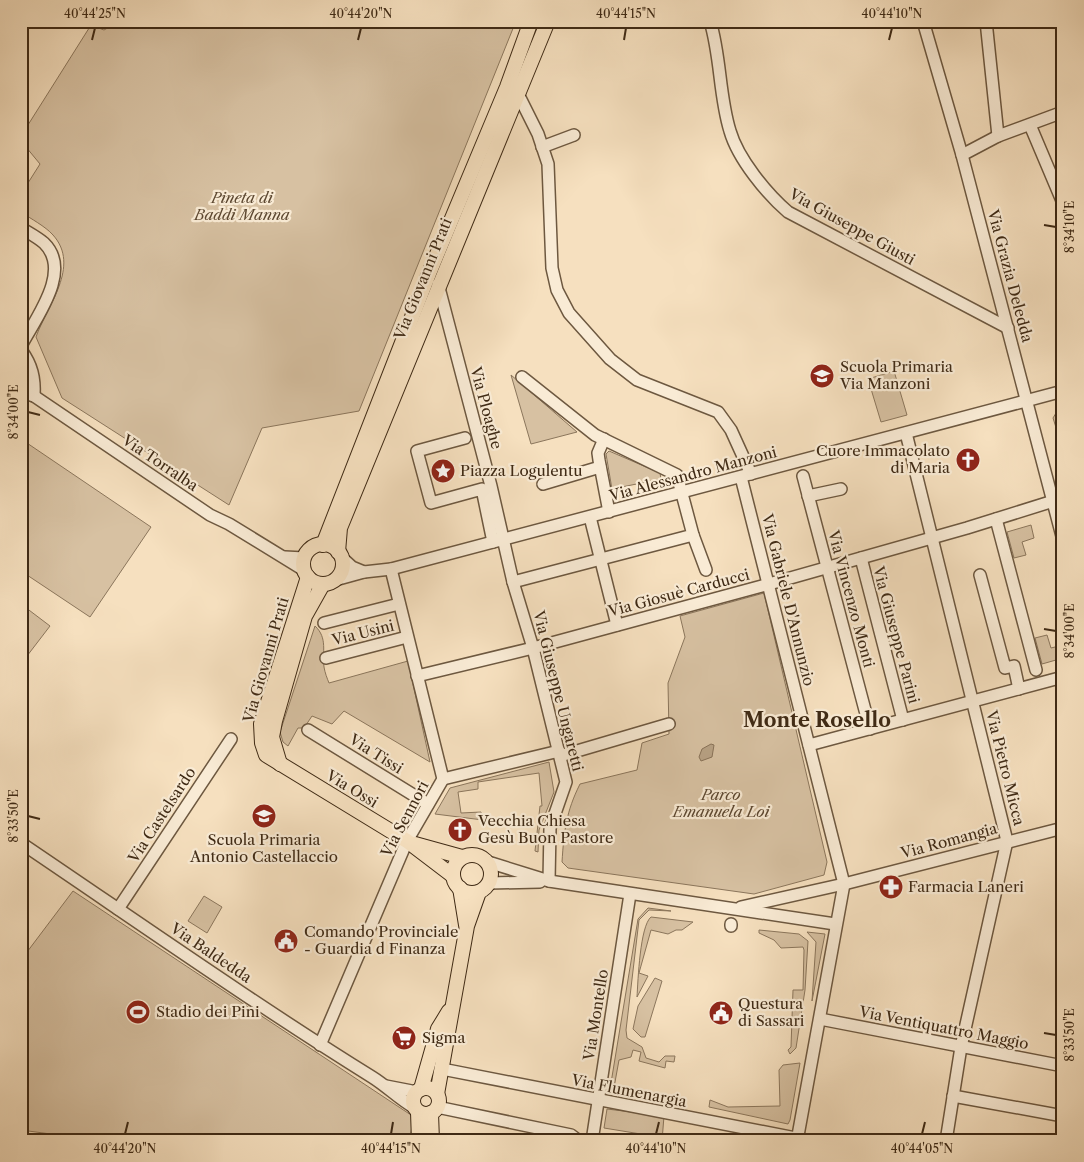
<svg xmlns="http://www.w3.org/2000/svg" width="1084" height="1162" viewBox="0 0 1084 1162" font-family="'Libre Caslon Text',serif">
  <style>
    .green { fill: #d7c1a2; stroke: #8b765c }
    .water { fill: #b8a285; stroke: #887258 }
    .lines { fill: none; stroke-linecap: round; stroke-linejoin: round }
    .minor-casing { stroke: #6d5840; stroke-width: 14 }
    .major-casing { stroke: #3f2a15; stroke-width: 16 }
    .minor { stroke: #f9ebd5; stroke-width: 11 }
    .major { stroke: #f6e0bf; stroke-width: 14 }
    .ticks { fill: none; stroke: #3f2a15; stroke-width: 2 }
    .labels { text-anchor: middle; stroke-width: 4.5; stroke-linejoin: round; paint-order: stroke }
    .park-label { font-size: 15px; font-style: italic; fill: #5d4831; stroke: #f9ebd5 }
    .street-label { font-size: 15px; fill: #3f2a15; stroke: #f9ebd5 }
    .poi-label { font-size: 15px; fill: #3f2a15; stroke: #f9ebd5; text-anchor: start }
    .district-label { font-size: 20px; font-weight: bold; fill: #3f2a15; stroke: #f9ebd5 }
    .neatline { fill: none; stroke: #3f2a15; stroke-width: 2 }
    .ticks-label { font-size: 12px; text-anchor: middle; fill: #3f2a15 }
  </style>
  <rect width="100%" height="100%" fill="#f6e0bf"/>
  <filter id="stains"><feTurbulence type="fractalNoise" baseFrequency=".004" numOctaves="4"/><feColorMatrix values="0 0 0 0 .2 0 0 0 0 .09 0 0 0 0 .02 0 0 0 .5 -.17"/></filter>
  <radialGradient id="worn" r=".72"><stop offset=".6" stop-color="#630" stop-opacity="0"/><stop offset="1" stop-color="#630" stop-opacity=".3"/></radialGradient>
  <!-- green -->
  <g class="green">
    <path d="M120,21H516L359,411L262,428L229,505L62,398L36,337C47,306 81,266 53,235C45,226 31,219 21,212V194L40,164L21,141V136L91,25L104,30Z"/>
    <path d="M894,371L907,415L881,422L868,379Z"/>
    <path d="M511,375L577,432L531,444Z"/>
    <path d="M1063,411V436L1058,434L1053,418L1056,413Z"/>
    <path d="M21,439L151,527L90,617L21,571Z"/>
    <path d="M609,451L660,473L661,479L612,489L606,454Z"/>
    <path d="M1031,525L1034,538L1022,542L1026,555L1014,558L1007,532Z"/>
    <path d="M764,593L827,862L824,875L754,894L568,868L562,862C564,831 566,812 580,784L637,770L642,743L669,734L668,683L685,637L680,616Z"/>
    <path d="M21,604L50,626L27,656L21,652Z"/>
    <path d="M315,626C328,638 322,652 324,667C325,673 327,678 329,683L408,661L430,762L344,711L332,724L312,716L304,728H298L288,746L283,742L280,732Z"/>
    <path d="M1047,635L1051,648L1063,645V658L1042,664L1035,638Z"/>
    <path d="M549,762L554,792L539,830L538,852L535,851L540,806H542L539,773L478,782V789L458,792L461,813L481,812L483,820L435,814L450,788Z"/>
    <path d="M73,891L414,1117L409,1141H71L58,1135L21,1130V960Z"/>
    <path d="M204,896L222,907L207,933L188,921Z"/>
    <path d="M648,908L671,911L649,910L639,920L626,1030L627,1038L642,1047L646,1058L659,1062L665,1056H675L674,1062L666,1061L665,1068L639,1061L641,1052L633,1050L631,1057L619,1060L613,1093L610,1089L638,919Z"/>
    <path d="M651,917L693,922L682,930H676L668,934L651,930L639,973L648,976L637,997C638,980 640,926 651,917Z"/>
    <path d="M759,930L799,934L808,941L805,990L796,1048L790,1054L788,1050L791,1047L793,990H803L804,950L803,947L781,948L774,940L759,933Z"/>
    <path d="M807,932L825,934L812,1001L816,942Z"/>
    <path d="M655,978L662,981L645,1037H641L633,1029L638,1006Z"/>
    <path d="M800,1063L790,1120L788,1124L709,1107L710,1100L728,1107L780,1106L779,1070L783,1065Z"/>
    <path d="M607,1109L664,1116L662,1141H659V1137L604,1128Z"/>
  </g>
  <!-- water -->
  <path class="water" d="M711,744L714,745L712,757L701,761L699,757L702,749Z"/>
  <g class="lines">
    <defs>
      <g id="minor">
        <path d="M710,21C721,57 719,96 730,131C738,159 767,194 788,212L1008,328"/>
        <path d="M923,21L962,155L1063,540"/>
        <path d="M986,21L998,136"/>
        <path d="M518,94L538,134L548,164L552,268L557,290L569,313L610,359L637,380L718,412L731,430L751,474"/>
        <path d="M1030,125L1063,203"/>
        <path d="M542,147L574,135"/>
        <path d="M962,155L998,136L1063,112"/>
        <path d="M21,228C29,233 37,237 44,243C73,271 35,319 21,346"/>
        <path d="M438,284L491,486L513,582L533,648L566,782L550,828L549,881"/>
        <path d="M21,350C32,365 35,378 34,396"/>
        <path d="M21,392L34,396L210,515L229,524L304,570"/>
        <path d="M906,433L1007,841L961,1047L946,1141"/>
        <path d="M465,438L417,451L431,503L482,489L493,542"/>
        <path d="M604,439L598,453L599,460L609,512"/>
        <path d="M803,476L870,729"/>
        <path d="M741,477L844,884L797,1141"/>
        <path d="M543,484L600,467"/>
        <path d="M808,496L841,489"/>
        <path d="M590,517L617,625"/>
        <path d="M996,519L1036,670"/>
        <path d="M693,535L706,570"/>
        <path d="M340,556L352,567L364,572"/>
        <path d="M285,557L304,558"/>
        <path d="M861,558L903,720"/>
        <path d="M980,575L1005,668L1014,666L1019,689"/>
        <path d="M335,580L364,572L391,569L1063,391"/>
        <path d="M513,582L693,535L677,475L595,435L522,377"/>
        <path d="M324,623L399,604"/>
        <path d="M326,658L407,637"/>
        <path d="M417,676L533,648L762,586L967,528L1063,498"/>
        <path d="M308,730L428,804"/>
        <path d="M809,745L1063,677"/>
        <path d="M560,756L669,724"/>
        <path d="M443,779L559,751"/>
        <path d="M21,843C138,922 253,1003 372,1077C388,1087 399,1099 415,1108"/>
        <path d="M488,862L549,881L835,924"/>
        <path d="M489,883L540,882"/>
        <path d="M741,907L844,884L1063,828"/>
        <path d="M118,909L231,739"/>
        <path d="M731,926V924"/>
        <path d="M820,1019L1063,1066"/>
        <path d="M320,1045L407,841L443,779L391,569"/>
        <path d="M442,1069L811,1141"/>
        <path d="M386,1086L417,1092"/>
        <path d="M953,1096L1063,1116"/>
        <path d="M437,1107L571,1135L579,1141"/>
        <path d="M592,1141L630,894"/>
      </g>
      <g id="major">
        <circle cx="323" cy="564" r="20"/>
        <path d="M323,545L430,271L507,87L531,21"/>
        <path d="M338,552L340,528L548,21"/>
        <path d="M308,577L261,724L262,743L266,755L407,841L453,876"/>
        <path d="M280,764L272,737L275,721L305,616L323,584"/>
        <path d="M415,844L462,857"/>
        <circle cx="472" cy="874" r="19"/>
        <path d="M460,888L466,925"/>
        <circle cx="426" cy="1101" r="13"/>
        <path d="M421,1089L438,1029L449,1011"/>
        <path d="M437,1094L467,926L479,892"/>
        <path d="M418,1112L419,1141"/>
        <path d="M431,1113L432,1141"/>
      </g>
    </defs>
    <!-- minor casing -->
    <use href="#minor" class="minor-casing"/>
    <!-- major casing -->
    <use href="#major" class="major-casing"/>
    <!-- minor -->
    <use href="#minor" class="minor"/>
    <!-- major -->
    <use href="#major" class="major"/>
  </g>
  <!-- ticks -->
  <path class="ticks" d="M92,40L95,28M358,40L361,28M624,40L626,28M889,40L892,28M1044,225L1056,227M28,412L40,415M1044,629L1056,631M28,816L40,819M1044,1033L1056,1035M125,1134L128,1122M391,1134L393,1122M656,1134L659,1122M922,1134L925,1122"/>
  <!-- icons -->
  <defs>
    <symbol id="school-disc" viewBox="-11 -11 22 22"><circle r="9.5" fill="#8f2418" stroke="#f9ebd5"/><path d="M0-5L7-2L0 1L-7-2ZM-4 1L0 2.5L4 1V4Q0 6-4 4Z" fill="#fff"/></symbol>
    <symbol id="church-disc" viewBox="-11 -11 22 22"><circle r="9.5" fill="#8f2418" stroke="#f9ebd5"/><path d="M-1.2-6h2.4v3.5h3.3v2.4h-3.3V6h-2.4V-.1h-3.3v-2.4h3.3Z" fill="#fff"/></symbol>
    <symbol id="sight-disc" viewBox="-11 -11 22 22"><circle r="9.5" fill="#8f2418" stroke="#f9ebd5"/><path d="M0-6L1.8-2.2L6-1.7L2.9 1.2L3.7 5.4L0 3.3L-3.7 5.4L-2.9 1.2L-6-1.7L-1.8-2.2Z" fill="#fff"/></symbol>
    <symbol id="pharmacy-disc" viewBox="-11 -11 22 22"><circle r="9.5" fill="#8f2418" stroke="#f9ebd5"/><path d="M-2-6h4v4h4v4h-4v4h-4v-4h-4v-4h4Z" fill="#fff"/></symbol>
    <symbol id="civic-disc" viewBox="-11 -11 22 22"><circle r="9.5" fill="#8f2418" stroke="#f9ebd5"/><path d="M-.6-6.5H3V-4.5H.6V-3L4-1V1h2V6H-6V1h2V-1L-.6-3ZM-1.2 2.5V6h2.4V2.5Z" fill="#fff"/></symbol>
    <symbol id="stadium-disc" viewBox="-11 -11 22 22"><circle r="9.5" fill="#8f2418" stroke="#f9ebd5"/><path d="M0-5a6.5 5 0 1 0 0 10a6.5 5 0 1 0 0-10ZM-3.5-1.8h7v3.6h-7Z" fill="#fff"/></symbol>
    <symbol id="supermarket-disc" viewBox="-11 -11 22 22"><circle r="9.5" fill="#8f2418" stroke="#f9ebd5"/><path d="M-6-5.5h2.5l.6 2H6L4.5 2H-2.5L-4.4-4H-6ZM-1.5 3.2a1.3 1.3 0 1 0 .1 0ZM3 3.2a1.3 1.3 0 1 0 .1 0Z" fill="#fff"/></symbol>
  </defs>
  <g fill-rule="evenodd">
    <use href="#school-disc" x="808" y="362" width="28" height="28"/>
    <use href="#church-disc" x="954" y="446" width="28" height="28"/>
    <use href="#sight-disc" x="429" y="457" width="28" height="28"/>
    <use href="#school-disc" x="250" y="802" width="28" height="28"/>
    <use href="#church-disc" x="446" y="816" width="28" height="28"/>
    <use href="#pharmacy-disc" x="877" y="873" width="28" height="28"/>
    <use href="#civic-disc" x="272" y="927" width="28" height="28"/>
    <use href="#stadium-disc" x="124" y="998" width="28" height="28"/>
    <use href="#civic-disc" x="707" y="999" width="28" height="28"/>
    <use href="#supermarket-disc" x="390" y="1024" width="28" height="28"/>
  </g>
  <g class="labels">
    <!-- park labels -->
    <g class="park-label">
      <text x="242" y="203">Pineta di<tspan x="242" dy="17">Baddi Manna</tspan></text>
      <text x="721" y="800">Parco<tspan x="721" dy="17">Emanuela Loi</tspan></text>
    </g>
    <!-- street labels -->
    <g class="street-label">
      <text transform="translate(852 227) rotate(29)" y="5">Via Giuseppe Giusti</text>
      <text transform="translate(1010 276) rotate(75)" y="5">Via Grazia Deledda</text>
      <text transform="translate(423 279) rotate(-68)" y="5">Via Giovanni Prati</text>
      <text transform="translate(486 408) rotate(75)" y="5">Via Ploaghe</text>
      <text transform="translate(160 463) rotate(34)" y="5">Via Torralba</text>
      <text transform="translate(693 474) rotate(-15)" y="5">Via Alessandro Manzoni</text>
      <text transform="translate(679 593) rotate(-15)" y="5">Via Giosuè Carducci</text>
      <text transform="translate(851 599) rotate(75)" y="5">Via Vincenzo Monti</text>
      <text transform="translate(788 600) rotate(76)" y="5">Via Gabriele D'Annunzio</text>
      <text transform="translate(363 633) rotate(-14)" y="5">Via Usini</text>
      <text transform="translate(896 635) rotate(75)" y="5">Via Giuseppe Parini</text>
      <text transform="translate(266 660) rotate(-74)" y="5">Via Giovanni Prati</text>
      <text transform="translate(558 691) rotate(76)" y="5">Via Giuseppe Ungaretti</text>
      <text transform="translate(376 754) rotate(32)" y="5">Via Tissi</text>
      <text transform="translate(1005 768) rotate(76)" y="5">Via Pietro Micca</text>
      <text transform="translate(352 789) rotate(31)" y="5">Via Ossi</text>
      <text transform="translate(162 815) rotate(-57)" y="5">Via Castelsardo</text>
      <text transform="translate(405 819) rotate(-62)" y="5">Via Sennori</text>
      <text transform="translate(949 841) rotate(-15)" y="5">Via Romangia</text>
      <text transform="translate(211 953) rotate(34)" y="5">Via Baldedda</text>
      <text transform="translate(596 1015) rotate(-81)" y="5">Via Montello</text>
      <text transform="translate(944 1028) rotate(11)" y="5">Via Ventiquattro Maggio</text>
      <text transform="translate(629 1091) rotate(11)" y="5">Via Flumenargia</text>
    </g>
    <!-- poi labels -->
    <g class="poi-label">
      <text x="840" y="372">Scuola Primaria<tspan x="840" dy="17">Via Manzoni</tspan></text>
      <text x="950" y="456" text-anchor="end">Cuore Immacolato<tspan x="950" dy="17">di Maria</tspan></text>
      <text x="460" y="476">Piazza Logulentu</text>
      <text x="478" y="826">Vecchia Chiesa<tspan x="478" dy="17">Gesù Buon Pastore</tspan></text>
      <text x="264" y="845" text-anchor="middle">Scuola Primaria<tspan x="264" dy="17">Antonio Castellaccio</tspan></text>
      <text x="908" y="892">Farmacia Laneri</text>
      <text x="304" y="937">Comando Provinciale<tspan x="304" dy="17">- Guardia d Finanza</tspan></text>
      <text x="738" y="1009">Questura<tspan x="738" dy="17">di Sassari</tspan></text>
      <text x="156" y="1017">Stadio dei Pini</text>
      <text x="422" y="1043">Sigma</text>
    </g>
    <!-- district labels -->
    <g class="district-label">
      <text x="817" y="727">Monte Rosello</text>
    </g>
  </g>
  <!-- margin -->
  <rect width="1084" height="1162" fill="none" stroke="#f6e0bf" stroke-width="55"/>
  <rect x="28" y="28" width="1028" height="1106" class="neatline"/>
  <g class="ticks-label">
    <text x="95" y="18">40°44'25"N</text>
    <text x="361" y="18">40°44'20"N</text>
    <text x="626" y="18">40°44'15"N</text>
    <text x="892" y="18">40°44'10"N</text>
    <text transform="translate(1070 227) rotate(-90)" y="4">8°34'10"E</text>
    <text transform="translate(14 412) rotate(-90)" y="4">8°34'00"E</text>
    <text transform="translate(1070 631) rotate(-90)" y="4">8°34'00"E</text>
    <text transform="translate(14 816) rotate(-90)" y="4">8°33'50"E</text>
    <text transform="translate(1070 1035) rotate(-90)" y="4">8°33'50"E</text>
    <text x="125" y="1153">40°44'20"N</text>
    <text x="391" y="1153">40°44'15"N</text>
    <text x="656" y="1153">40°44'10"N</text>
    <text x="922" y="1153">40°44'05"N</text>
  </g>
  <rect width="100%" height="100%" filter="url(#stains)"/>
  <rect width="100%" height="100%" fill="url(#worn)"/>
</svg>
